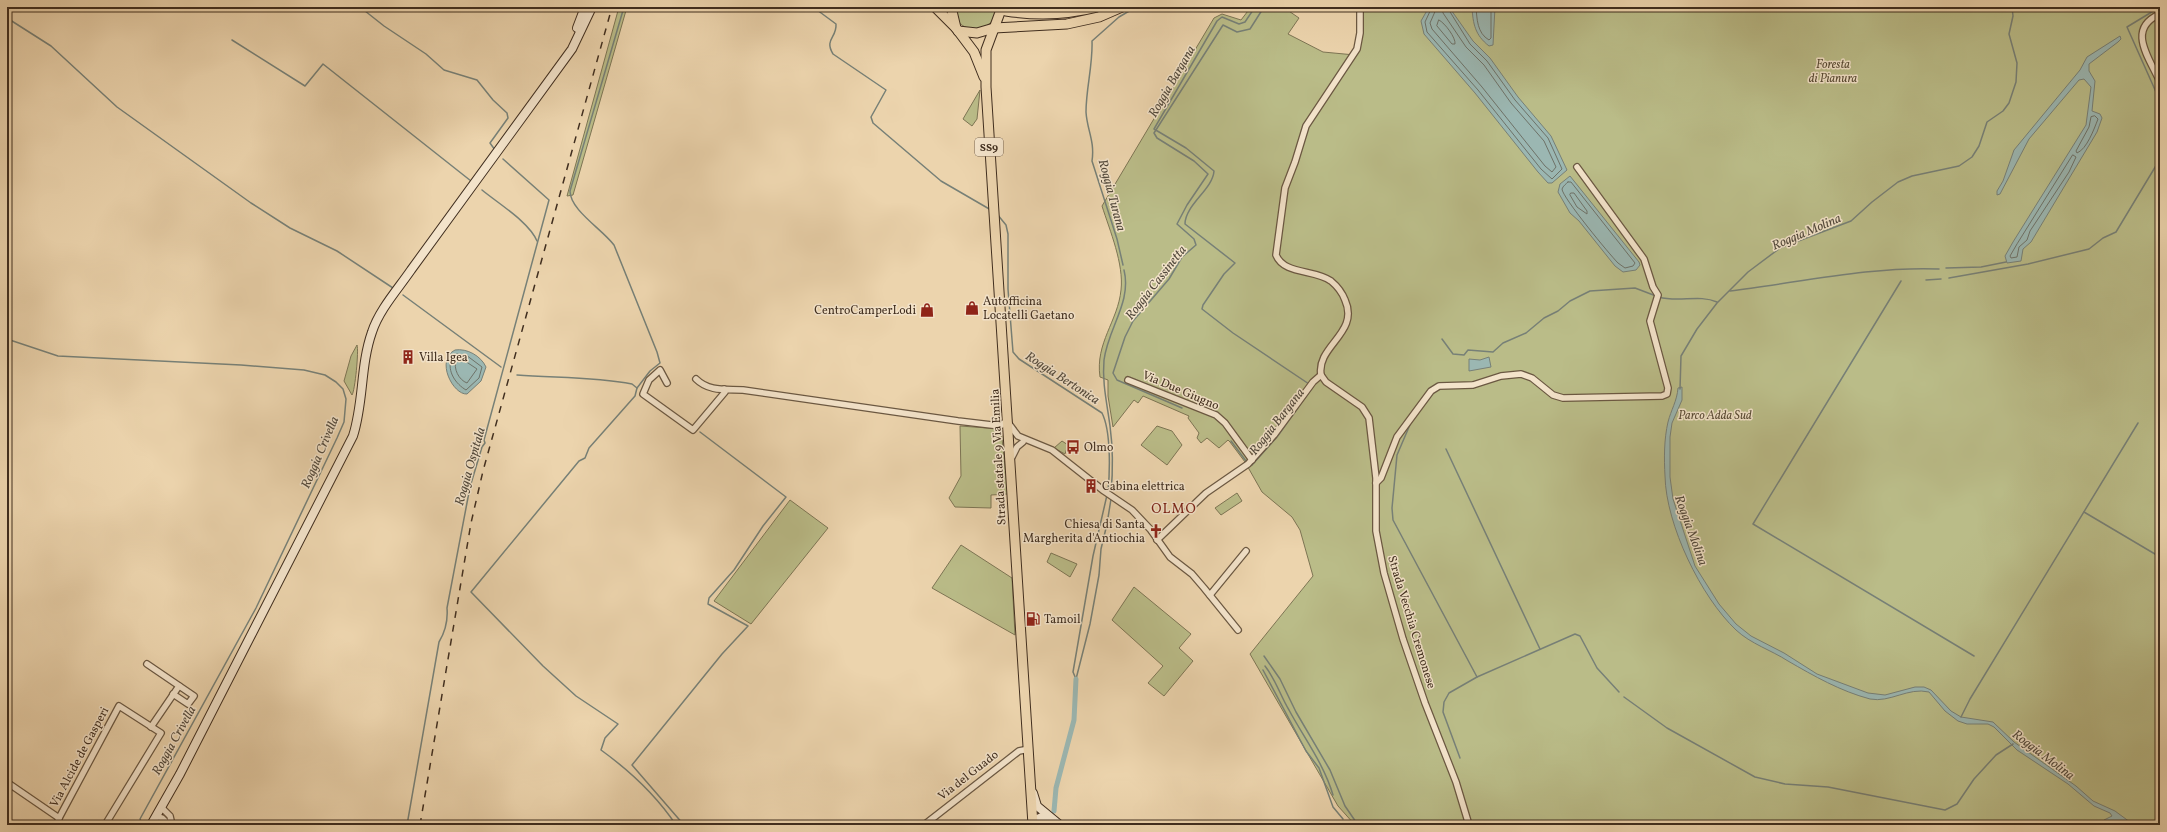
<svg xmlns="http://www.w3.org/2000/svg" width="2167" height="832" viewBox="0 0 2167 832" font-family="Vollkorn,serif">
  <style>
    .green { fill: #babc88; stroke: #7d7554 }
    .water { fill: #9bb7b2; stroke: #778077 }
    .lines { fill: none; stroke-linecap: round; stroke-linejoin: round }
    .shore { stroke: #6e7268; stroke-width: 1 }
    .stream { stroke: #778077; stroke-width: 1.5 }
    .canal { stroke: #9bb7b2; stroke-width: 5 }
    .trunk-tunnel { stroke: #cab391; stroke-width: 9; stroke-dasharray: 9 4.5; stroke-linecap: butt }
    .minor-casing { stroke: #6b5842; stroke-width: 8 }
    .secondary-casing { stroke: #402e1f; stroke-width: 10 }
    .primary-casing { stroke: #402e1f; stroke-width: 11 }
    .trunk-casing { stroke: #402e1f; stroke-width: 11 }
    .minor { stroke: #f3e3ca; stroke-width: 5.5 }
    .secondary { stroke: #f3e3ca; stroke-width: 8 }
    .primary { stroke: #ecd4ad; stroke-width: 9 }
    .trunk { stroke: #ecd4ad; stroke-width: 9 }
    .rail { stroke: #402e1f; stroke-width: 1.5; stroke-dasharray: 7 7; stroke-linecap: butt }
    .labels { text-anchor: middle; stroke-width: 3; stroke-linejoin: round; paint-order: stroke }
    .shield { fill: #f3e3ca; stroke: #766452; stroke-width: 1 }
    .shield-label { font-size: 11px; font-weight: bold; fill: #402e1f }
    .park-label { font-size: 12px; font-style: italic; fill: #584a34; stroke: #f3e3ca }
    .poi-label { font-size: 12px; fill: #402e1f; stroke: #f3e3ca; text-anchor: start }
    .street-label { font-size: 12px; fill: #402e1f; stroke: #f3e3ca }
    .water-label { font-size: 13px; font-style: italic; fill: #52493c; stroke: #f3e3ca }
    .quarter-label { font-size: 14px; letter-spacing: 1px; fill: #7a1f14; stroke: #f3e3ca }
  </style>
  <rect width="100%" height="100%" fill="#ecd4ad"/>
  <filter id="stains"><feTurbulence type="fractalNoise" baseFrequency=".005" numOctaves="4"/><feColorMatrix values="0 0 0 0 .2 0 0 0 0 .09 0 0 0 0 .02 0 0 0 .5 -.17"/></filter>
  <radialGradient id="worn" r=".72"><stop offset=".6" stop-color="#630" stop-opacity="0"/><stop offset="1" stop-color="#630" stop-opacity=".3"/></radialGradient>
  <!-- green -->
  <g class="green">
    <path d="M619,7H627L573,195L567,196Z"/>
    <path d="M954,7H998C997,12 996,18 992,21C985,30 966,32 959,22C956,18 955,12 954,7Z"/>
    <path d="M1251,7H1283L1299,18L1288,34L1323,52L1355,55L1362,7H2160V825H1355L1338,806L1250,654L1313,576L1300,530L1292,517L1262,492L1245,462L1230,442L1228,440L1219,448L1207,438L1201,443L1197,438L1199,433L1188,418L1189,416L1143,396L1138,403L1134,400L1113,427L1108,396V380L1100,377C1095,343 1118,321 1121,290C1124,264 1110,231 1102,206L1214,18L1222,14L1241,20Z"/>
    <path d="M980,90L977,119L972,126L963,119Z"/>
    <path d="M357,345C359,350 355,391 352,395L344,381L351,356Z"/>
    <path d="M960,426L1001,429L1008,494L991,495V508L955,507L949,498L961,476Z"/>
    <path d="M1157,426L1172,431L1182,445L1167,465L1141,445Z"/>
    <path d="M1062,441L1068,445L1065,454L1054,448Z"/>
    <path d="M1237,493L1242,501L1221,515L1215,508Z"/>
    <path d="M790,500L828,528L751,624L714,601Z"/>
    <path d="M961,545L1012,578L1015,635L932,588Z"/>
    <path d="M1051,553L1077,564L1070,577L1047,562Z"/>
    <path d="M1134,587L1191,634L1179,648L1193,661L1164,696L1148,683L1163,666L1112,620Z"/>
  </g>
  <!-- water -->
  <g class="water">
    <path d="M1429,7H1449L1473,41L1490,58L1518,97L1551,136L1567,170L1552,183H1548L1538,172L1475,93L1424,34L1421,21Z"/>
    <path d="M1472,7H1495L1493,45L1489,46C1475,35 1473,24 1472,7Z"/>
    <path d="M2120,36L2121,39L2118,42L2089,64V71L2095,81L2092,111L2100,114L2102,118L2097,132L2031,242L2023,249L2021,261L2007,263L2005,256L2013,242L2086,125L2091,87L2084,79L2079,80L2029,139L2000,194L1997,195V191L2003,181L2014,150L2080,70L2087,57Z"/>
    <path d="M1570,176L1639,262L1640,265L1636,270L1623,272L1615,266L1579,221L1570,213L1558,192L1560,184Z"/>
    <path d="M455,350C467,348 481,356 486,367L481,381L467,394C453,395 435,360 455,350Z"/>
    <path d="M1489,357L1491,367L1469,371V359L1480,360Z"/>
    <path d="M1682,387V400L1672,423L1670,437V477L1673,499L1695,566L1719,604L1736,624L1751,636L1784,653L1817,674L1868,693L1885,695L1915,687H1924L1931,690L1951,711L1961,717L1993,722L2014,742L2076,786L2093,801L2115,811L2134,825H2102L2104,820L2112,816L2110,813L2094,806L2068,784L2017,750L1994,727L1988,724H1967L1958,721L1945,711L1929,692C1908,687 1890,703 1870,699C1840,691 1814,676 1788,661C1771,650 1751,644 1736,630C1701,597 1666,525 1665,476C1664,459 1664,439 1668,422C1671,410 1677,401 1678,388Z"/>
  </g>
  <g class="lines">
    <!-- shore -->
    <g class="shore">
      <path d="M1432,7L1425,22L1427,32L1478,90L1541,169L1552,179L1562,169L1548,138L1515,100L1487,61L1470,44L1447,7"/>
      <path d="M1437,7L1430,23L1432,29L1482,87L1545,166L1552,172L1556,167L1544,141L1511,103L1484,65L1466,47L1443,13L1442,7"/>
      <path d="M1476,7C1477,19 1477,33 1489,40L1491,38V7"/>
      <path d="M1439,20C1445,23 1456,38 1455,44H1452L1437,26Z"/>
      <path d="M2095,116L2098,119C2094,129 2087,149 2077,153L2076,151L2089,127L2091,117Z"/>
      <path d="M2073,155L2076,157L2069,172L2030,231L2027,240L2019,247L2017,257L2011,258L2010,256L2017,244Z"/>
      <path d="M1568,182H1571L1635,263L1633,266L1625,268L1618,263C1610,255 1562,197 1562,189C1563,186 1566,184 1568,182Z"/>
      <path d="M1571,193H1574L1587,211V214L1577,207L1570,195Z"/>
      <path d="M457,354L466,355L482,367L479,378L466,390C456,384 447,372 451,359Z"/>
      <path d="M462,359L477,369L467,383C459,380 453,369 456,360Z"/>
    </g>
    <!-- stream -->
    <g class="stream">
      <path d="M360,7L384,26L426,54L444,70L477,80L493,100L507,113L508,118L490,143L495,150"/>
      <path d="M624,7L570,191C570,210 602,229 614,245L657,352L660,363L650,371L637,388"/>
      <path d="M813,7L836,24C837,38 824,39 833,54L886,90L871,117L873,123L941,181L991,210"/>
      <path d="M1255,7L1245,22L1239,24L1222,17L1217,21L1154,129L1186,148L1214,171C1213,189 1185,205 1185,224L1235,263L1224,274L1203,305L1202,309L1233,333L1309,384"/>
      <path d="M2160,7L2127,27L2160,101"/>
      <path d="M7,18L51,46L117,107L251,203L290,228L337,251L393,288"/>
      <path d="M232,40L305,86L323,64L471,181"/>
      <path d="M482,190C499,204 529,222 537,241"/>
      <path d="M997,214L1006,225L1008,234V289L1013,352L1019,359L1102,413C1111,431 1110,470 1108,491"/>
      <path d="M1123,265L1117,239L1092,161C1095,141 1087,130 1086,112C1086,88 1093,65 1092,41L1119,17L1136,7"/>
      <path d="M1946,268L1981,267L2006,262"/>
      <path d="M1949,278L2028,264L2089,249L2103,238L2116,232L2160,159"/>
      <path d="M1926,280L1941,279"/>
      <path d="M1901,281L1753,524L1974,656"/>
      <path d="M1730,291C1797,283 1871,266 1939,269"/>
      <path d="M403,295L501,367"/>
      <path d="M1659,297C1678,303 1699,294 1717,302"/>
      <path d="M7,339L58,356L241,365L304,370L325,375L336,382L343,389L346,399L344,422L337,438L256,608L140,819L143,825"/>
      <path d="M1442,339L1453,354L1464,355L1468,350L1493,352L1503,343L1526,333L1544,318L1558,311L1570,301L1590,291L1635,288L1656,296"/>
      <path d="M517,375C555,378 594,377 632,384L637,388L635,396L589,448L585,458L579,461L471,592L543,666L576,696L618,724L605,738L601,750C630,771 656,795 676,825"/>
      <path d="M1680,389L1681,356L1697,329L1717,303L1748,272L1780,248L1851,221L1872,202L1898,182L1912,176L1959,166L1972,157L1979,146L1987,122L2003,111L2009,103L2016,82L2017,63L2009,34L2013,16L2012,7"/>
      <path d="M1182,408L1117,380L1113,373L1125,337L1133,321L1169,279L1182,257L1196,245L1194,239L1177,224L1187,205L1208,174L1194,161L1157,138L1154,133L1223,25L1237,32L1250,29L1264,7"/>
      <path d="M1412,420L1397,455L1392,508L1393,520L1477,677"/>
      <path d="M1231,441L1246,461"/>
      <path d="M1446,449L1540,649"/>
      <path d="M1252,465L1277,437L1313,387"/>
      <path d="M1111,493C1113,471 1113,448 1110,426C1107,403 1102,383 1104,360C1108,328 1132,302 1124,270"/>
      <path d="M2084,512L2160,557"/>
      <path d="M1264,656L1280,679L1296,712L1330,770L1345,806L1358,825"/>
      <path d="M1265,666C1276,680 1280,695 1289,710C1304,738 1324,764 1333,795"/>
      <path d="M1263,670L1306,751L1319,768L1333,807L1343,819"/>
      <path d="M1076,679L1073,672L1093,556L1107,495"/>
      <path d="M1076,679L1090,624L1099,575L1101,549L1107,524L1111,499"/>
      <path d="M1624,697L1667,728L1755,777L1785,784L1828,787L1945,810L1957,804L1974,779L1996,755L2013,744"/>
      <path d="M1961,717L1970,699L2138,423"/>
      <path d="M1460,758L1443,712L1444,702L1449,693L1477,677L1575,634L1580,636L1597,668L1619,692"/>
      <path d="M407,825L439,642C445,632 448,620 447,608L470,487L482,447L485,443L484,440L549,200L503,159"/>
      <path d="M684,825L632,765L722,654L748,626L708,604L709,598L734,570L763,526L786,497L700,432"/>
    </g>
    <!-- canal -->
    <path class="canal" d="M1054,811L1056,788L1074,720L1076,679"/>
    <!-- trunk-tunnel -->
    <path class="trunk-tunnel" d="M990,7L1006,11"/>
    <defs>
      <g id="minor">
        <path d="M1360,7V33L1357,49L1306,126L1295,162L1285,188L1276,255C1284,275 1315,269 1331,281C1337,286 1342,292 1345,300C1360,333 1316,346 1321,375L1326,382L1362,407L1369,418L1376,478V531L1384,573L1403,639L1425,703L1456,782L1469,825"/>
        <path d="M2160,14C2126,29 2149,57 2160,82"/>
        <path d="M696,379C709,392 726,389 743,390L958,421L1000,426L1008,420"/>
        <path d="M1128,380L1216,415L1225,423L1252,460"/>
        <path d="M667,383L660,370L649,380L643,394L693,430L725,392L724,389"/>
        <path d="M1009,424L1018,436L1052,450L1104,491L1132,510L1150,529L1170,557L1192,574L1204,588L1238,630"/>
        <path d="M1012,457L1017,447L1023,442"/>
        <path d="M1376,483L1381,478L1397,437L1431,391L1439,386L1473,385L1501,376L1521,374L1532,378L1553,395L1563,398L1662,396L1667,394L1668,388L1650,321L1658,295L1653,287L1644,259L1577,167"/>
        <path d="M1157,540L1206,493L1248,464L1274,435L1313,382L1321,375"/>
        <path d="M1210,595L1246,551"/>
        <path d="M147,664L194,696L188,704L173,694"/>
        <path d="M151,727L179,686"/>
        <path d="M8,783L59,818"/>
        <path d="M161,807L170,816L172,825"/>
        <path d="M156,816L162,818L169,825"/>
        <path d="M57,825L59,818L119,706L161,733L105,825"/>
        <path d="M924,825L1019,751L1029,749"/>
      </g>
      <g id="secondary">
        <path d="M577,28L585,7"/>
        <path d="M1033,793L1037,806L1060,825"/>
        <path d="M151,825L180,774L353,436C364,402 360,366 372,332C379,310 398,289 411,270L572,49L592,7"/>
        <path d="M1039,825L1033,821L1042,817H1048"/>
      </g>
      <g id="primary">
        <path d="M951,7L956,28L974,52L984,77"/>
        <path d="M1002,7L986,50V87L1033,825"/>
        <path d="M958,31L977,33L994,28"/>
      </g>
      <g id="trunk">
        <path d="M935,7L956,28"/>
        <path d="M1038,7H1050"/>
        <path d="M1006,11C1038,16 1067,15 1098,7"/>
        <path d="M994,28L1067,24L1099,17L1122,7"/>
      </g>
    </defs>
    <!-- minor casing -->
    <use href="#minor" class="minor-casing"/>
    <!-- secondary casing -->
    <use href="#secondary" class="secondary-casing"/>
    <!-- primary casing -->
    <use href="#primary" class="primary-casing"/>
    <!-- trunk casing -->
    <use href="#trunk" class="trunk-casing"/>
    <!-- minor -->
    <use href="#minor" class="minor"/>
    <!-- secondary -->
    <use href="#secondary" class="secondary"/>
    <!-- primary -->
    <use href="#primary" class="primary"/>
    <!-- trunk -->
    <use href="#trunk" class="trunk"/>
    <!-- rail -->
    <path class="rail" d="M420,825L471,523L483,471L612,7"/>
  </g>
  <!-- icons -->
  <defs>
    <symbol id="shop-bare" viewBox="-9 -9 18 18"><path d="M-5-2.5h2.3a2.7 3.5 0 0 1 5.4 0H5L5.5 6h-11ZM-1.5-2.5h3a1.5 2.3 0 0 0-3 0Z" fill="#8f2418" stroke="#f3e3ca" stroke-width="2.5" paint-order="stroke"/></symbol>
    <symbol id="building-bare" viewBox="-9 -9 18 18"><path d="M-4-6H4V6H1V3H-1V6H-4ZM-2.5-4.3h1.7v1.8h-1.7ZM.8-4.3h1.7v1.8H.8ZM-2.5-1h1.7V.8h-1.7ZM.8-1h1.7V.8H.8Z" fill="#8f2418" stroke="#f3e3ca" stroke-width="2.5" paint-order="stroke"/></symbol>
    <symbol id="bus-bare" viewBox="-9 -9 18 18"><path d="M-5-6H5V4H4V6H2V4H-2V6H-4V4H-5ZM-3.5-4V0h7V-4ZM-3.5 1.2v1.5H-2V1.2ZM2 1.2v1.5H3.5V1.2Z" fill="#8f2418" stroke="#f3e3ca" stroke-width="2.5" paint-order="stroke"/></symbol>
    <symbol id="church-bare" viewBox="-9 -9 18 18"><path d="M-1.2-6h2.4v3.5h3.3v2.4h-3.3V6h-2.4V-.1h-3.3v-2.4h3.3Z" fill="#8f2418" stroke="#f3e3ca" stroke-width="2.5" paint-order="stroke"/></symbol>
    <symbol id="fuel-bare" viewBox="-9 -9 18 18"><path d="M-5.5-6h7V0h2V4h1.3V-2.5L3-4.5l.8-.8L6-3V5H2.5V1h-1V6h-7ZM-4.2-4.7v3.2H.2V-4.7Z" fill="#8f2418" stroke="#f3e3ca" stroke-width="2.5" paint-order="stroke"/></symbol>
  </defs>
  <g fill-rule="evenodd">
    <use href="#shop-bare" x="962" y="298" width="20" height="20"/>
    <use href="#shop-bare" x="917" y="300" width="20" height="20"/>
    <use href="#building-bare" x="398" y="347" width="20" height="20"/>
    <use href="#bus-bare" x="1063" y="437" width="20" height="20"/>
    <use href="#building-bare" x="1081" y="476" width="20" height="20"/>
    <use href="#church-bare" x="1146" y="521" width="20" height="20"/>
    <use href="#fuel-bare" x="1023" y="609" width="20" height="20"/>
  </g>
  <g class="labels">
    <!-- shield labels -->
    <rect class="shield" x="975" y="138" width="28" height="18" rx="3"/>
    <g class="shield-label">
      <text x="989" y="151">SS9</text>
    </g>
    <!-- park labels -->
    <g class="park-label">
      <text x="1833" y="68">Foresta<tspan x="1833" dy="14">di Pianura</tspan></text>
      <text x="1715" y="419">Parco Adda Sud</text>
    </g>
    <!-- poi labels -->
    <g class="poi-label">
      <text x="983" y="305">Autofficina<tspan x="983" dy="14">Locatelli Gaetano</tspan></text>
      <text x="916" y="314" text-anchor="end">CentroCamperLodi</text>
      <text x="419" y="361">Villa Igea</text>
      <text x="1084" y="451">Olmo</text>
      <text x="1102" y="490">Cabina elettrica</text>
      <text x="1145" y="528" text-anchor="end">Chiesa di Santa<tspan x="1145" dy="14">Margherita d'Antiochia</tspan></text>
      <text x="1044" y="623">Tamoil</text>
    </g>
    <!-- street labels -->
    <g class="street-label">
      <text transform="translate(1181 390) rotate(23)" y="4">Via Due Giugno</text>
      <text transform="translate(998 457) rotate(-93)" y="4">Strada statale 9 Via Emilia</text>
      <text transform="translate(1412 622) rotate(73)" y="4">Strada Vecchia Cremonese</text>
      <text transform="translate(79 757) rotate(-62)" y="4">Via Alcide de Gasperi</text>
      <text transform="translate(968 775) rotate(-38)" y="4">Via del Guado</text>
    </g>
    <!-- water labels -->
    <g class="water-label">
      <text transform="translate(1171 81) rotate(-60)" y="5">Roggia Bargana</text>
      <text transform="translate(1113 195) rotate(75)" y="5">Roggia Turana</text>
      <text transform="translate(1806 231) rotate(-23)" y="5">Roggia Molina</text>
      <text transform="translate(1155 282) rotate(-52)" y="5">Roggia Cassinetta</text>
      <text transform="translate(1063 377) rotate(33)" y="5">Roggia Bertonica</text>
      <text transform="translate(1276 421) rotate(-52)" y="5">Roggia Bargana</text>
      <text transform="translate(319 452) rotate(-67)" y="5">Roggia Crivella</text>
      <text transform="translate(469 466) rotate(-74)" y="5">Roggia Ospitala</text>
      <text transform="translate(1692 530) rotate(70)" y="5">Roggia Molina</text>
      <text transform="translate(173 740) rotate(-61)" y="5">Roggia Crivella</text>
      <text transform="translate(2044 754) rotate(37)" y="5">Roggia Molina</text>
    </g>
    <!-- quarter labels -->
    <g class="quarter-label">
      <text x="1174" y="513">OLMO</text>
    </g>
  </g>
  <!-- margin -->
  <rect width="2167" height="832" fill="none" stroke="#ecd4ad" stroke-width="24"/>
  <rect x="8" y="8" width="2151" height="816" fill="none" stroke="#402e1f" stroke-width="2"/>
  <rect x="12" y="12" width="2143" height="808" fill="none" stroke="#402e1f"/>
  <rect width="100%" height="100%" filter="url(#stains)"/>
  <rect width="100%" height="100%" fill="url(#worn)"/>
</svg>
